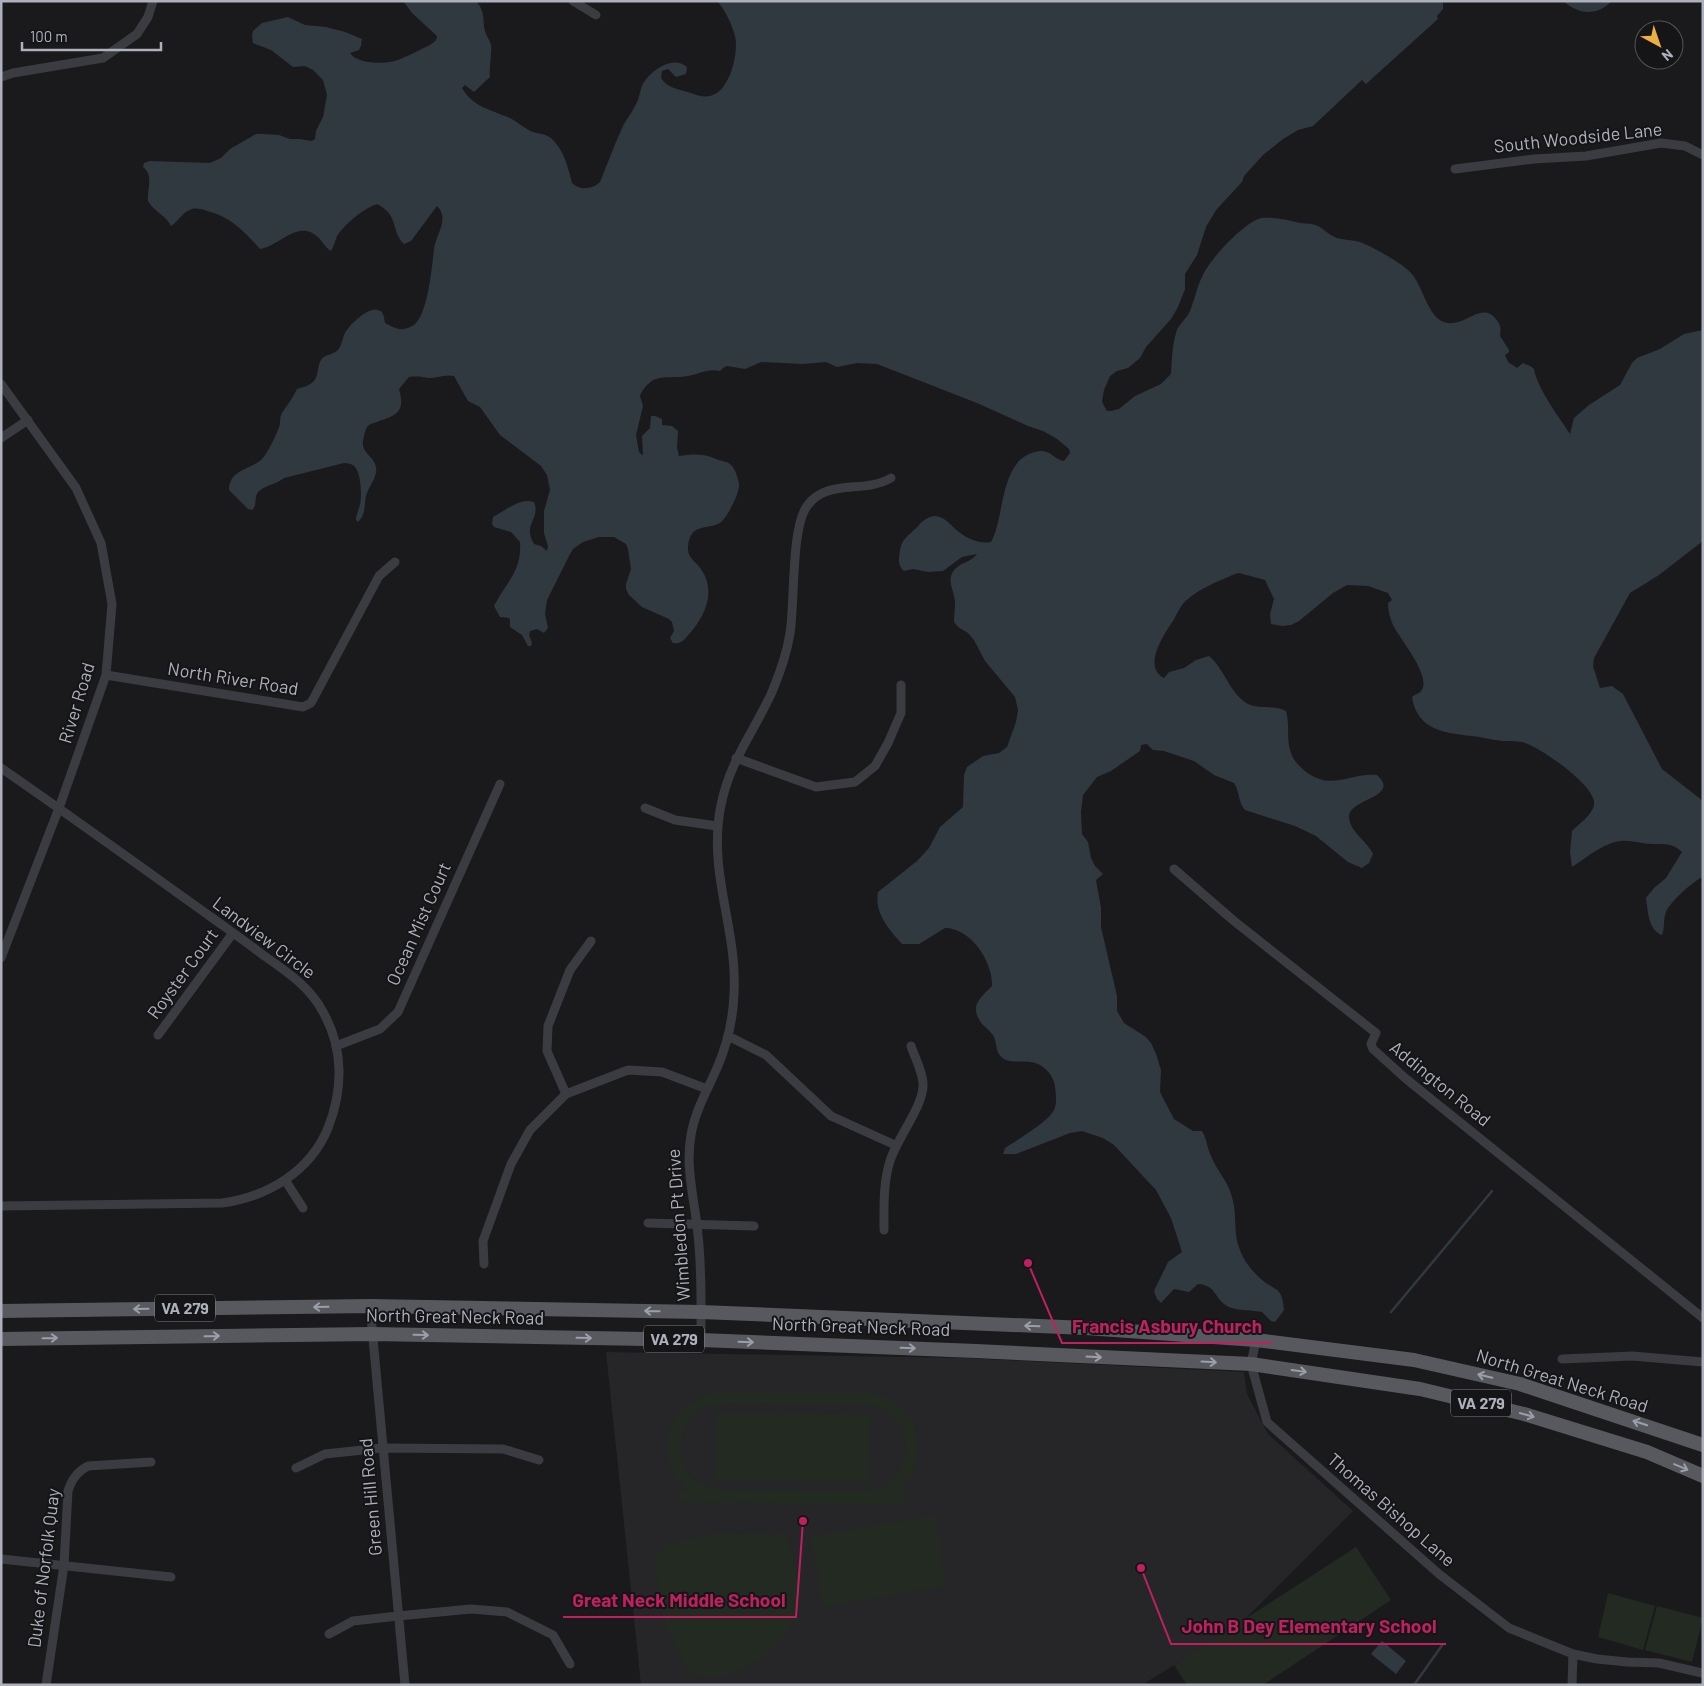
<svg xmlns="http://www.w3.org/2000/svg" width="1704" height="1686" viewBox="0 0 1704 1686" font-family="Barlow,sans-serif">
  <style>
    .built { fill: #262629 }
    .green { fill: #222a22; fill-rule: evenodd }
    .water { fill: #303940 }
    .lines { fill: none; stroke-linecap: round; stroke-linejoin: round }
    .stream { stroke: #303940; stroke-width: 2.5 }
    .minor { stroke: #3b3c41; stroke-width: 9 }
    .primary { stroke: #57595f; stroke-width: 14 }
    .oneway { stroke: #9c9fa9 }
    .labels { text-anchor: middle; stroke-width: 4; stroke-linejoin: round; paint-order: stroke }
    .shield { fill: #151517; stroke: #7f828a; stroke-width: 1 }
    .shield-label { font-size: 16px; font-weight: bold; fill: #adb1bb }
    .street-label { font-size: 18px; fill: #adb1bb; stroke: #151517 }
    .leader { fill: none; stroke: #c12060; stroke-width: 2 }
    .callout-dot { fill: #c12060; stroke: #151517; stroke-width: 2 }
    .callout-label { font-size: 19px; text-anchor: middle; font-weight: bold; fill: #c12060; stroke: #151517; stroke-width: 4; stroke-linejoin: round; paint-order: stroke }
  </style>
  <rect width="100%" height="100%" fill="#1a1a1c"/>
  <!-- built -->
  <path class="built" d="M606,1352L965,1358L1244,1372L1247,1394L1268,1434L1353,1511L1238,1626L1142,1685H641Z"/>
  <!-- green -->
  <g class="green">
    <path d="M720,1391L873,1392C883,1396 893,1400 902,1407C918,1421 922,1451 914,1470C911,1478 904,1486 897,1492L905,1493V1505L679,1503V1490H687C682,1483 675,1475 671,1467C656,1431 684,1395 720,1391ZM724,1403L867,1404C877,1407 887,1411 894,1418C910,1435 909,1462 894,1478C887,1486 876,1489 866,1491L722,1490C711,1488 699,1485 691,1476C672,1454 680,1415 709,1406C714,1405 719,1404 724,1403Z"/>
    <path d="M716,1413L870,1414L869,1482L715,1481Z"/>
    <path d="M935,1515L947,1586L823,1607L811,1536Z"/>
    <path d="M716,1533L785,1534C793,1552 799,1569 800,1589C800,1633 759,1671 717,1676C707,1677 697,1675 687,1673L662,1614L654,1558L665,1544Z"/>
    <path d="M1356,1547L1391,1600L1263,1685H1187L1174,1665Z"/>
    <path d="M1608,1593L1655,1606L1643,1650L1598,1637Z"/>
    <path d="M1657,1606L1703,1618L1692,1662L1645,1650Z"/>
  </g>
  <!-- water -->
  <g class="water">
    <path d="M403,1H476C486,13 482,18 485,31C486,36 490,40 491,45C492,52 489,68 490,77L474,92L465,85L462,88C473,107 491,110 510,118C518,122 525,129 533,132C539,134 546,134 551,138C564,150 568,167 572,183C580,191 593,189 600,182C608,162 615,143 624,124C628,117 633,111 636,104C640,97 640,88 644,82C653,69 673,55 687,67L686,74L676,77L668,69L662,71L661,78C667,87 674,88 684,91C693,93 700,98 710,96C730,92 739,52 735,36C732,24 725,10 717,1H1443V9L1437,16L1438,19L1366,84L1362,80L1313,126L1298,130L1283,139L1263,155L1244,176L1242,182L1216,210L1206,227L1197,255L1185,274V289L1178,307L1171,319L1146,347L1140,358L1128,368L1117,371L1110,376L1104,390L1102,401L1104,406L1107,411H1111L1119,409L1135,396L1161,384L1171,374C1172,360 1172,346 1176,333C1178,324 1187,319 1190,311C1195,299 1197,286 1203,275C1210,259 1245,221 1262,218C1275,217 1287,220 1300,223C1306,224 1312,223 1318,226C1325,230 1329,235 1337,238C1345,240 1352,240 1360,242C1371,246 1400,262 1409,271C1424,284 1427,321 1448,323C1465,326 1482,301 1496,319C1501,325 1501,329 1500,336L1509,350V352L1505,355L1508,362L1517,368L1523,363L1530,366L1534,369C1537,388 1559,417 1570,434L1574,418L1589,405L1620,385L1632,363L1637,358L1660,349L1684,334L1703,330V541L1659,575L1630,593L1594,658L1593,666L1600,688L1612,686L1623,694L1662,769L1703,801V877C1694,880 1669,903 1666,912C1663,919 1665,928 1662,935C1648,930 1648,911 1646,898L1654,888L1666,878L1682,852C1673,843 1664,844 1652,844C1642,844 1631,840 1621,841C1603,843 1586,858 1572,867L1570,852L1572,831C1579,824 1592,815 1594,805C1598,787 1541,748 1525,743C1519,741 1510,741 1503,741C1492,740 1482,737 1472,736C1444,733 1417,730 1412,697C1415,694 1419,694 1421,691C1433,677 1399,638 1393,625C1390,618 1388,611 1388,603L1392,600L1388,593L1368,586L1347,585L1333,593L1299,621L1291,625L1282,626L1271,624L1270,614L1274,599L1265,580L1239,573L1235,574C1219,581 1202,587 1188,599C1181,604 1177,614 1173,621C1164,634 1142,667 1164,678L1169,672L1184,668L1196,660L1209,656C1225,669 1229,693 1248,704C1259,709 1274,705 1286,711C1290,724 1286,740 1291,753C1294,762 1302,769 1309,774C1334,790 1352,772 1377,775C1402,798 1347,798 1349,818C1351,833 1367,841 1373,854L1369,863L1362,868L1348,862L1316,836L1295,826L1245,810C1238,802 1240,792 1234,783L1214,775L1194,761L1164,751L1153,750L1147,744L1141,745L1140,751L1111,771L1097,777L1083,795L1081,812L1082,834L1088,842L1091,858L1095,866L1103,874L1096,880L1101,908V927L1117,996V1011L1124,1023L1146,1037L1151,1043L1156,1054L1161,1070L1160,1092L1174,1119L1193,1131H1202C1207,1139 1207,1148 1211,1156C1218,1173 1229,1181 1233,1201C1237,1217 1233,1234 1240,1250C1244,1262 1256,1276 1266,1283C1270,1286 1276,1288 1279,1292C1283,1297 1283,1304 1284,1310L1275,1322L1271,1321L1262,1312C1252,1310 1239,1311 1229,1307C1214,1300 1217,1285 1198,1284L1189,1292L1174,1289L1161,1303L1157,1299L1154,1291L1168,1262L1182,1252L1171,1218L1156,1190L1114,1145L1103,1138L1082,1131L1070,1133L1016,1154H1003L1005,1148C1017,1140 1048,1122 1054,1110C1057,1105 1056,1094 1055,1087C1054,1077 1047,1068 1038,1064C1027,1059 1012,1064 1004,1059C994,1053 998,1043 993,1035C990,1031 986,1028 982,1024C969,1006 979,999 992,986C993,962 971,928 945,928L919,944H902C889,929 874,913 878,892L917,861L929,848L940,827L963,807L964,775L967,767L983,756L999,753L1007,747L1016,722L1018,710L1015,697L985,661L974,640L968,633L958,627L954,622C954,616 955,609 955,603C955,591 945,580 955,569C962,562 971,562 977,554L962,557L943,571L928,572L913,569L904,571C897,565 899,558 900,550C902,539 908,536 915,529C918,527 920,523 923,521C940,508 948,524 959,532C968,539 980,544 991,542C1006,516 998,456 1040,451C1051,450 1055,460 1064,461L1070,453L1069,449L1057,439L1043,431L1028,426L977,403L877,364L857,363L837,367L826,362L803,364L761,362L745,369L727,366L723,368L720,371C708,368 699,374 688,376C679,378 665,376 656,379C649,381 642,390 640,396L643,406L636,435L639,452L642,455L643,454L642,436L650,428L651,416H655L662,419V425L672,426L678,431L677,448L679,456C692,454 704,453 716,459C720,461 727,461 730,464C735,468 739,480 739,485C740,492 727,518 721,522C709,531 690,521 688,547C687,558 696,561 701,569C716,591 706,614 691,632C685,638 682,645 673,643L670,638L674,631L672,622L669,619L642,607L629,595L626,589V584L631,569L628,549L626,544L614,537H599L583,542L573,549L569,556L547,600L545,614L548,628L544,633L537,629L530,631L529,635L532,643L531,646H528L522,635L510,627V620L509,618L500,617L494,606C506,582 522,572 520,542L511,532L494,527L492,524L493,517C505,511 520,497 534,502C541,519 522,524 534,544L541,546L547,551L548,546L544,533V511L550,490L547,475L541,466L500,435L480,407L468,401L454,376C445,374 438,378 429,378C423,377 417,376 409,377L399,389C405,410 399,415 379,421C375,423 371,423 368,426C365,429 364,436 363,441C361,453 374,456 376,467C378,477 368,487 366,496C364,505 366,515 358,522L356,520C356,514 359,510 360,504C362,497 361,473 355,467C353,464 348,463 344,463L284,478C277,484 266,485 259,491C253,497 258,505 252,510L248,509L229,490C229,470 249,470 261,460C267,455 278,432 280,424C280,420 280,417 282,413C287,405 293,398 297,389C303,387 309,386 314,381C319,375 317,366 321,360C325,354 333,355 338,350C342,345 342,339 345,333C349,325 369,306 378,310C384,311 384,318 385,323C389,325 394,328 399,329C403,330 413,327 416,323C428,310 432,267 434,249C436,234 450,219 437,206L411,241L404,244C390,230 400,216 377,204C364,208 345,224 337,236C335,241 334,246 331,251C324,247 321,238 314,234C296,222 277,247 260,249C244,231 231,217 207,211C203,209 196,208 192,209C182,212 178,222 171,226C166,215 154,212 148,201C147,187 154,176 143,167L144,163L150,161L210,163L221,158L230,149L256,134H263L279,135L290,139H299L312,141L315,139L316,131L323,117L327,95L323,80L313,70L305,66L293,67L271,50L253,43L252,36L253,31L262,23L288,17L305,25L326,27L345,32L362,39L361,46L359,50L350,53C356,63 380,64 390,62C402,60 419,50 430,45C434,42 437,41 437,36L412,13Z"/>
    <path d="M1563,1H1612C1597,16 1579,15 1563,1Z"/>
    <path d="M1382,1641L1406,1661L1396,1674L1371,1654Z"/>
  </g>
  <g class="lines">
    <!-- stream -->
    <g class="stream">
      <path d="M1391,1312L1492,1191"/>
      <path d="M1414,1685L1443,1644"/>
    </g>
    <!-- minor -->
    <g class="minor">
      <path d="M573,1L596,15"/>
      <path d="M1,77L13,73L103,58L137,34L148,17L153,1"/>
      <path d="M1455,169L1534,159L1586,156L1661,143L1685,146L1703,155"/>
      <path d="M1,384L76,488L101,543L112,604L106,675L59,808L1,958"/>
      <path d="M1,438L28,420"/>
      <path d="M106,675L303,707L311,703L379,576L395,562"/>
      <path d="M736,758L816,787L855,782L875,766L888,743L901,713V685"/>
      <path d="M1,768C72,817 141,867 211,917C229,930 246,942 263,955C286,971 310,987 323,1012C344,1049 343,1090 328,1128C310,1172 267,1197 222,1203L1,1206"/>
      <path d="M645,808L675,820L717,826"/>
      <path d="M1174,869L1234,921L1376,1033L1371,1044L1373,1049L1405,1078L1703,1318"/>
      <path d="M158,1035L233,933"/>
      <path d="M728,1036L766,1055L831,1116L895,1145"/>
      <path d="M336,1046L380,1029L398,1012L500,784"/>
      <path d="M566,1094L547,1051L548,1026L570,970L591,941"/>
      <path d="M285,1180L303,1208"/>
      <path d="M648,1223L754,1226"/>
      <path d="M884,1230C884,1207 883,1183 890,1161C897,1138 925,1104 923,1083C922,1070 915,1058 911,1046"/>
      <path d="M484,1264L483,1241L511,1164L530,1130L566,1094L628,1070L662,1072L707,1089"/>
      <path d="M370,1306L405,1685"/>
      <path d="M701,1340C701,1305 702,1269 698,1235C695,1201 685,1169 691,1135C695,1111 707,1091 717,1068C727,1045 733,1020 734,994C738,929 707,872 721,805C730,760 754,732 772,692C780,673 787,653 790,633C795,602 791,528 807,506C827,478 864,494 891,478"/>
      <path d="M1256,1340L1251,1364L1267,1422L1439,1574L1509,1628L1573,1654L1597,1659L1627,1662L1659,1663L1702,1673"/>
      <path d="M1562,1359L1632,1356L1703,1362"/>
      <path d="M296,1468L325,1454L382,1448L503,1449L539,1460"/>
      <path d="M1,1559L171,1577"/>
      <path d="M329,1634L353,1621L398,1616L471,1609L507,1612L553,1635L570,1664"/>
      <path d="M46,1685L64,1565L68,1491C72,1479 77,1472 88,1466L151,1462"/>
      <path d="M1572,1685L1573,1654"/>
    </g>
    <!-- primary -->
    <g class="primary">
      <path d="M1,1311L370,1306L701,1312L1086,1328L1256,1340L1414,1360L1520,1384L1703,1445"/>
      <path d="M1,1339L372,1334L701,1340L976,1351L1251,1364L1420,1389L1524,1414L1647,1452L1703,1476"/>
    </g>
  </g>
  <!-- one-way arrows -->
  <defs><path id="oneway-shaft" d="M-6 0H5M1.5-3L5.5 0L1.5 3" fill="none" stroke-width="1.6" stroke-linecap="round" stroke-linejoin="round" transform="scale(1.25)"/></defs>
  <g class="oneway">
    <use href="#oneway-shaft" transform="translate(321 1307) rotate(179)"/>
    <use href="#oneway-shaft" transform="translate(141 1309) rotate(179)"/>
    <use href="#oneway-shaft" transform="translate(652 1311) rotate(-179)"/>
    <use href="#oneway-shaft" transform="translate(1032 1326) rotate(-178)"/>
    <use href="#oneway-shaft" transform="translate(421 1335) rotate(1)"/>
    <use href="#oneway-shaft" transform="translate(212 1336) rotate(-1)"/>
    <use href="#oneway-shaft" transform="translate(50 1338) rotate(-1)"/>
    <use href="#oneway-shaft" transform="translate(584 1338) rotate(1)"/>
    <use href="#oneway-shaft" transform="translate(746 1342) rotate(2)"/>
    <use href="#oneway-shaft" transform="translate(908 1348) rotate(2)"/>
    <use href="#oneway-shaft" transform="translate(1094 1357) rotate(3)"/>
    <use href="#oneway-shaft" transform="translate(1209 1362) rotate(3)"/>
    <use href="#oneway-shaft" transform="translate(1299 1371) rotate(8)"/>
    <use href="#oneway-shaft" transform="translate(1485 1376) rotate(-167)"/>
    <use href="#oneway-shaft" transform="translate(1527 1415) rotate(16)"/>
    <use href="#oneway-shaft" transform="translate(1640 1423) rotate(-162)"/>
    <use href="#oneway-shaft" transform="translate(1681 1467) rotate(23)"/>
  </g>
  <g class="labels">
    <!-- shield labels -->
    <g class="shield">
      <rect x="155" y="1294.5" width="60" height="27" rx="4"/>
      <rect x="644" y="1325.5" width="60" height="27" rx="4"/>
      <rect x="1451" y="1389.5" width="60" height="27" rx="4"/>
    </g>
    <g class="shield-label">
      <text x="185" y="1314">VA 279</text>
      <text x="674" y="1345">VA 279</text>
      <text x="1481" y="1409">VA 279</text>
    </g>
    <!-- street labels -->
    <g class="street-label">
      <text transform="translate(1578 138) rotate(-6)" y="6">South Woodside Lane</text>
      <text transform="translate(233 679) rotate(9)" y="6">North River Road</text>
      <text transform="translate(77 703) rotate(-73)" y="6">River Road</text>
      <text transform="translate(419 924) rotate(-66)" y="6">Ocean Mist Court</text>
      <text transform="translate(264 938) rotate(37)" y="6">Landview Circle</text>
      <text transform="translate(183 974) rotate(-54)" y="6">Royster Court</text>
      <text transform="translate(1440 1084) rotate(39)" y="6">Addington Road</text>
      <text transform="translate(679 1225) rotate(-94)" y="6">Wimbledon Pt Drive</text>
      <text transform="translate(455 1317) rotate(1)" y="6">North Great Neck Road</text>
      <text transform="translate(861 1327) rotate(2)" y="6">North Great Neck Road</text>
      <text transform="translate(1562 1381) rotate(17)" y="6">North Great Neck Road</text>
      <text transform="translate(371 1497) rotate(-95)" y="6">Green Hill Road</text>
      <text transform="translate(1391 1510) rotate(41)" y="6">Thomas Bishop Lane</text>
      <text transform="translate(44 1568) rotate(-83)" y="6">Duke of Norfolk Quay</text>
    </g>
  </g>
  <!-- callouts -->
  <path class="leader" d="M1028 1263L1062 1343H1272M803 1521L796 1617H563M1141 1568L1171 1644H1446"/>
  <g class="callout-dot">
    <circle cx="1028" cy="1263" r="5"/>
    <circle cx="803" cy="1521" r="5"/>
    <circle cx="1141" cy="1568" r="5"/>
  </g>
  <g class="callout-label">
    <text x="1167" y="1333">Francis Asbury Church</text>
    <text x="679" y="1607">Great Neck Middle School</text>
    <text x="1309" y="1633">John B Dey Elementary School</text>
  </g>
  <!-- border -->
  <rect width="1704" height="1686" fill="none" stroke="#adb1bb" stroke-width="5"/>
  <!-- north arrow -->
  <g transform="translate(1659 45) rotate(140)"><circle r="24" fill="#151517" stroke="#525359"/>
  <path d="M0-4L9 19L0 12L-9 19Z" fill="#ebae42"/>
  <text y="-8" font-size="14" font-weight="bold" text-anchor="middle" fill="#adb1bb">N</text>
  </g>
  <!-- scale -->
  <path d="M22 42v8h139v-8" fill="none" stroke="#adb1bb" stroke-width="2.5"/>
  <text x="30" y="42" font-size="15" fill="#adb1bb" stroke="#151517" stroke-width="4" paint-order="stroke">100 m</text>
</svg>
